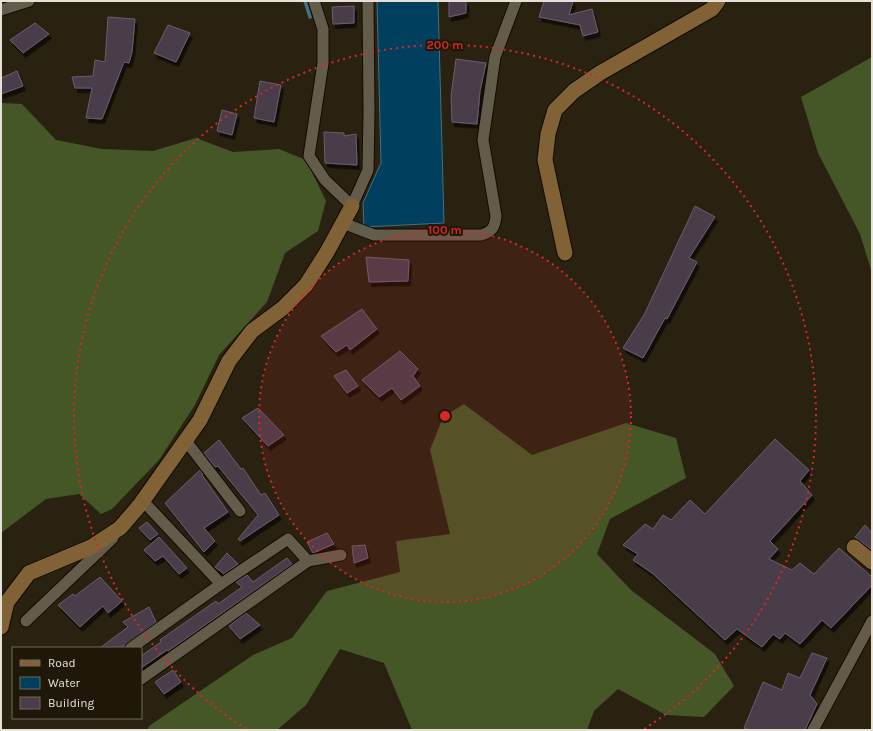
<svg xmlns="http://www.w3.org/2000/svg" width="873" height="731" viewBox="0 0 873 731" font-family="Karla,sans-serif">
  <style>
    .forest { fill: #455726 }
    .water { fill: #003f5d; stroke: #457082 }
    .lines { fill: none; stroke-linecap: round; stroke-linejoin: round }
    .stream { stroke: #457082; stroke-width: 3.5 }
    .building { fill: #4a3c4a; stroke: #6c5d6c; filter: url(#shadow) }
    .street-casing { stroke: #110b01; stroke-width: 13 }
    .secondary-casing { stroke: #110b01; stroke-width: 17 }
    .street { stroke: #645c4a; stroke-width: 11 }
    .secondary { stroke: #816236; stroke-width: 15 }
    .ring { fill: none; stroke: #d62828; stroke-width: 2; stroke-dasharray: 2 4 }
    .centre { fill: #d62828; stroke: #1f1808; stroke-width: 2 }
    .ring-label { font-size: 12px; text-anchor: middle; font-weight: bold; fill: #d62828; stroke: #1f1808; stroke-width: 4; stroke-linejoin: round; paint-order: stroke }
  </style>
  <defs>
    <filter id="shadow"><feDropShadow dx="2.5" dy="4.5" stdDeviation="0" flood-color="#0009"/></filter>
  </defs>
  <rect width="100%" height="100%" fill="#292211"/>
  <!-- forest -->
  <g class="forest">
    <path d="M872,57V273L860,234L818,153L801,97Z"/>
    <path d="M1,103L22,104L56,140L102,149L153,151L196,138L233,152L279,149L306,160L326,201L318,231L285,253L267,302L219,355L195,405L159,460L112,509L101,514L79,494L46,499L1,533Z"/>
    <path d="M464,404L532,455L626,423L676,438L686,478L610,519L597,554L631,590L715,654L734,686L704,717L666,715L618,689L594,711L587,730H412L384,663L340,649L306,705L277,730H147L149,726L253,655L292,638L327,591L400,572L396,541L450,534L430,450L443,417Z"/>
  </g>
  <!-- water -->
  <path class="water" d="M377,1H438L444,223L364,227L363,203L381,163Z"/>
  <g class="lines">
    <!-- stream -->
    <path class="stream" d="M305,1L310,17"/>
  </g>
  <!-- building -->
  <g class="building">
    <path d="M449,1H466V13L449,17Z"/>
    <path d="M544,1H573L569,15L592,9L598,32L583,36L580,25L539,17Z"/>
    <path d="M354,6V23L333,24L332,7Z"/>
    <path d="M108,17L135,19L132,52L129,63L124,62L102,119L86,118L92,88H75L72,77L93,76L95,60L105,62Z"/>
    <path d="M35,23L49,34L23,53L10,40Z"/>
    <path d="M168,25L190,33L176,62L154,53Z"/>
    <path d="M456,59L486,63L480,91L477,124L452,122L451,96Z"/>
    <path d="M17,71L23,86L1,94V78Z"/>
    <path d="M260,81L281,85L274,122L254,118Z"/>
    <path d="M222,110L237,114L232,135L217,131Z"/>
    <path d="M324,132L344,133V136L356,134L357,165L325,163Z"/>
    <path d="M695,206L715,217L689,258L697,262L667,319L665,318L643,358L623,348L644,315Z"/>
    <path d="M366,257L409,260L408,281L369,282Z"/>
    <path d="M362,309L377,329L350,350L347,345L336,352L321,336Z"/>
    <path d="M400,351L418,369L413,376L420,386L401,400L392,388L379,397L362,380Z"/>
    <path d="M346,370L358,386L347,393L334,376Z"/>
    <path d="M258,408L284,435L268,446L242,418Z"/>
    <path d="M775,439L809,470L800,481L812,495L770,541L778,549L769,559L792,570L800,563L814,574L839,548L872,577V585L831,628L822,620L800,644L785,633L780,639L773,634L762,647L737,629L725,640L652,573L633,560L638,554L623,545L645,524L653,529L663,515L671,520L690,500L705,514Z"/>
    <path d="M219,440L241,469L243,468L261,495L265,493L279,515L240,541L238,539L258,515L218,466L215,467L204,453Z"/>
    <path d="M200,470L203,474L202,475L228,512L204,528L215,541L204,552L165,503Z"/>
    <path d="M147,522L158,534L150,540L139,528Z"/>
    <path d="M865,525L872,533V550L855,537Z"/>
    <path d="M327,533L334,544L313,553L307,542Z"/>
    <path d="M159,537L187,568L179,574L163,556L155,561L144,550Z"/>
    <path d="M365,545L368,558L354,563L352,546Z"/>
    <path d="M227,553L238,564L224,574L215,567Z"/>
    <path d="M287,558L292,564L168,651L167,650L141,668V656L161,642L160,640L216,601L218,604L242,587L236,582L247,575L253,582Z"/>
    <path d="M100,577L122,601L108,613L103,606L80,627L58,605L73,594L75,596Z"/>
    <path d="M149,607L156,622L121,648H100L128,627L123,622Z"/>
    <path d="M246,613L260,625L240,639L229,626Z"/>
    <path d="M812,653L827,658L810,695L817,704L805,730H750L744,728L763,682L782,690L788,673L800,678Z"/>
    <path d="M173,670L181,682L164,694L155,682Z"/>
  </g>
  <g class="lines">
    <defs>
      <g id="street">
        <path d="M314,1L323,29V63L309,156L325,180L352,206L368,170L369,111L368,1"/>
        <path d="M1,10L29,1"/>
        <path d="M343,223L374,235H481C492,232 495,227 496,216L483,140L495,57L516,1"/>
        <path d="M186,441L240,511"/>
        <path d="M143,501L221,584L288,539L308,561L341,555"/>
        <path d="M26,621L113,538"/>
        <path d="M131,648L221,584"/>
        <path d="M141,679L308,561"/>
        <path d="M813,730L872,621"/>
      </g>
      <g id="secondary">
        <path d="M565,253L545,160L548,134L555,110L574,91L600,73L712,9L718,1"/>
        <path d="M854,547L872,562"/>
        <path d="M1,627L7,602L29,573L91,547L120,528L139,506L200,420L229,361L252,331L283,308L306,285L327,252L352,206"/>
      </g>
    </defs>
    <!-- street casing -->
    <use href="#street" class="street-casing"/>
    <!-- secondary casing -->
    <use href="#secondary" class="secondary-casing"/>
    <!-- street -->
    <use href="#street" class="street"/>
    <!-- secondary -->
    <use href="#secondary" class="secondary"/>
  </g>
  <!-- distance rings -->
  <circle cx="445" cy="416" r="186" fill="#d62828" fill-opacity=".12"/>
  <g class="ring">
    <circle cx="445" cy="416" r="186"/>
    <path d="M246 729A371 371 0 1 1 644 729"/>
  </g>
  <circle cx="445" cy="416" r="6" class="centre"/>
  <g class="ring-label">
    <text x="445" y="49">200 m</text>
    <text x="445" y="234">100 m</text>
  </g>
  <!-- border -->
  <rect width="873" height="731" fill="none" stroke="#e6e1d7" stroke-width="4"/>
  <!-- legend -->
  <rect x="12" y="647" width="130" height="72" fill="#1f1808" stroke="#6f685b"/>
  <rect x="20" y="660" width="20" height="6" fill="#816236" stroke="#6f685b"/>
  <text x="48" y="667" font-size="12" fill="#e6e1d7">Road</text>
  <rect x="20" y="677" width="20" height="12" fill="#003f5d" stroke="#6f685b"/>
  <text x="48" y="687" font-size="12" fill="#e6e1d7">Water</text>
  <rect x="20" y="697" width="20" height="12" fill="#4a3c4a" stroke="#6f685b"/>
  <text x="48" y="707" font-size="12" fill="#e6e1d7">Building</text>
</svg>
